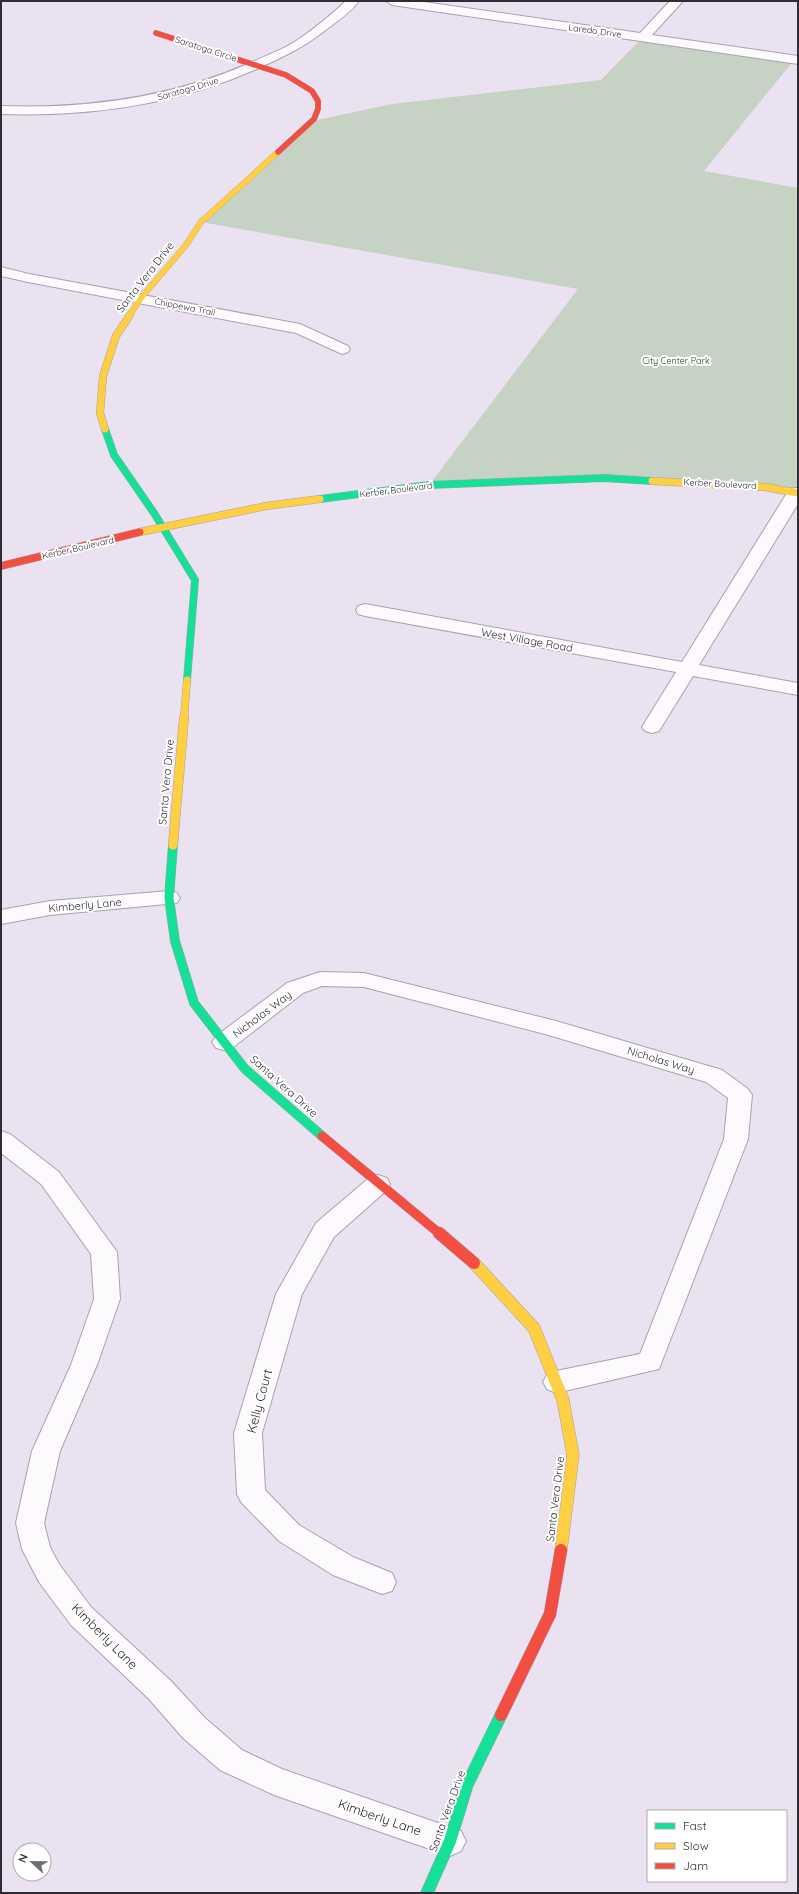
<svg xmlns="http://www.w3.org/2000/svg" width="799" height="1894" viewBox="0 0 799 1894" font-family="Quicksand,sans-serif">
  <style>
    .green { fill: #c5d2c4 }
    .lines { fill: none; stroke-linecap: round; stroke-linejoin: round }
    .street-casing { stroke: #a9a2ae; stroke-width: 2 }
    .fast-far2-casing { stroke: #a9a2ae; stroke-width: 8 }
    .fast-far1-casing { stroke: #a9a2ae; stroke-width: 10 }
    .fast-casing { stroke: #a9a2ae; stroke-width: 13 }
    .slow-far3-casing { stroke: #a9a2ae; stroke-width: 6 }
    .slow-far2-casing { stroke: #a9a2ae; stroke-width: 8 }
    .slow-far1-casing { stroke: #a9a2ae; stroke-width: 10 }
    .slow-casing { stroke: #a9a2ae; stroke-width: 13 }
    .jam-far3-casing { stroke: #a9a2ae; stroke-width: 6 }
    .jam-far2-casing { stroke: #a9a2ae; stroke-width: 8 }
    .jam-far1-casing { stroke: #a9a2ae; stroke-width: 10 }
    .jam-casing { stroke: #a9a2ae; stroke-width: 13 }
    .street { fill: #fcfafd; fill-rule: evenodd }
    .fast-far2 { stroke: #16e098; stroke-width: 7 }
    .fast-far1 { stroke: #16e098; stroke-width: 9 }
    .fast { stroke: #16e098; stroke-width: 12 }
    .slow-far3 { stroke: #ffcf43; stroke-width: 5.5 }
    .slow-far2 { stroke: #ffcf43; stroke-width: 7 }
    .slow-far1 { stroke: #ffcf43; stroke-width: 9 }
    .slow { stroke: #ffcf43; stroke-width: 12 }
    .jam-far3 { stroke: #f24e42; stroke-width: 5.5 }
    .jam-far2 { stroke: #f24e42; stroke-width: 7 }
    .jam-far1 { stroke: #f24e42; stroke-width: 9 }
    .jam { stroke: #f24e42; stroke-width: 12 }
    .labels { text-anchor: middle; stroke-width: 4; stroke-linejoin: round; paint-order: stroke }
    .far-street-label { font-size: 9px; fill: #312b35; stroke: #fff }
    .far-park-label { font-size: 9px; fill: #164709; stroke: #fff }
    .street-label { font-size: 11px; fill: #312b35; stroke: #fff }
    .near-street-label { font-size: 13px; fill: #312b35; stroke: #fff }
  </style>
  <rect width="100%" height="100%" fill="#eae1f1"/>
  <!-- green -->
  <path class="green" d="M643,37L794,60L704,171L798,188V493L604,478L429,485L578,289L201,222L312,121L392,104L601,80Z"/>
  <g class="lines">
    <defs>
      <g id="street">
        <path d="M346,1H359C351,12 338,21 327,29C306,46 283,57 259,68C177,105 90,117 1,114V106C87,109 170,98 250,63C265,56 282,50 296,41C314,29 331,15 346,1Z"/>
        <path d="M386,1H417L640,33L670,1H683L652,35L798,56V64L392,5Z"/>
        <path d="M1,267L29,274L300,324L348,346L350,349L348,352L342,354L296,333L28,282L1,276Z"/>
        <path d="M796,488H798V504L699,665L798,683V695L693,676L659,731L652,733L645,731L642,727L676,672L365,616L358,614L356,610L358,606L365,604L682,662L787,493L790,489Z"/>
        <path d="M169,891L177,893L180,898L177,903L50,915L1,924V910L50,901Z"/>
        <path d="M320,972L364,973L556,1021L722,1070L748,1089L752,1095L748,1139L659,1369L556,1393L547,1389L543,1382L547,1375L556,1371L640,1354L724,1139L728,1098L706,1082L545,1034L364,987L322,986L303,993L232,1048L224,1050L216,1048L212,1042L216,1036L287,983Z"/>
        <path d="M1,1131L10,1134L59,1172L117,1252L120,1299L97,1365L60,1451L44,1523L50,1547L59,1564L91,1607L171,1681L205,1718L242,1750L282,1769L461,1831L466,1841L461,1851L450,1856L274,1795L220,1770L183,1738L149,1699L71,1625L39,1582L22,1549L16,1523L32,1451L71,1365L94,1299L91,1254L41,1184L1,1153Z"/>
        <path d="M378,1175L387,1178L390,1184L387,1190L334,1237L302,1294L262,1433L265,1490L299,1525L353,1557L392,1573L396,1582L392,1591L382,1594L333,1575L279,1541L241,1502L237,1494L234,1433L276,1294L280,1287L316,1223L369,1178Z"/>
      </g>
      <g id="fast-far2">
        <path d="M105,429L114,455L154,513L195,580L187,680"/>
        <path d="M320,499L429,485L604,478L652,481"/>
      </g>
      <path id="fast-far1" d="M173,845L169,898L175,941L194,1003L245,1069L322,1136"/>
      <path id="fast" d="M427,1893L450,1841L467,1785L501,1715"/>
      <path id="slow-far3" d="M129,316L141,298L186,245L201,222L278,152"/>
      <g id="slow-far2">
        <path d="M105,429L100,413L103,376L116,336L130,315"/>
        <path d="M652,481L765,487L798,493"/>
        <path d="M140,532L266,506L320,499"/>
        <path d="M184,719L187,680"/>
      </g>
      <path id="slow-far1" d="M173,845L184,718"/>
      <path id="slow" d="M474,1263L534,1328L563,1400L573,1455L561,1550"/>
      <path id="jam-far3" d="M156,33L286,75L312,91L318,101V109L314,119L278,152"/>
      <path id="jam-far2" d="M1,566L140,532"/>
      <path id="jam-far1" d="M322,1136L440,1234"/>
      <g id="jam">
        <path d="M439,1233L474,1263"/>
        <path d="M501,1715L550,1614L561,1550"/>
      </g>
    </defs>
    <!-- street casing -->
    <use href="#street" class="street-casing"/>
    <!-- fast-far2 casing -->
    <use href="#fast-far2" class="fast-far2-casing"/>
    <!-- fast-far1 casing -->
    <use href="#fast-far1" class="fast-far1-casing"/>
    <!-- fast casing -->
    <use href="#fast" class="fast-casing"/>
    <!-- slow-far3 casing -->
    <use href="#slow-far3" class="slow-far3-casing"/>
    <!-- slow-far2 casing -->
    <use href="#slow-far2" class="slow-far2-casing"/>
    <!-- slow-far1 casing -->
    <use href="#slow-far1" class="slow-far1-casing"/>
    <!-- slow casing -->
    <use href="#slow" class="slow-casing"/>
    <!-- jam-far3 casing -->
    <use href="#jam-far3" class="jam-far3-casing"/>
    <!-- jam-far2 casing -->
    <use href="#jam-far2" class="jam-far2-casing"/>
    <!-- jam-far1 casing -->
    <use href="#jam-far1" class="jam-far1-casing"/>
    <!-- jam casing -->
    <use href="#jam" class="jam-casing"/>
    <!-- street -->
    <use href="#street" class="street"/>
    <!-- fast-far2 -->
    <use href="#fast-far2" class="fast-far2"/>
    <!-- fast-far1 -->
    <use href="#fast-far1" class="fast-far1"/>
    <!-- fast -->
    <use href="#fast" class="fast"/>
    <!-- slow-far3 -->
    <use href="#slow-far3" class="slow-far3"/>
    <!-- slow-far2 -->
    <use href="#slow-far2" class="slow-far2"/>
    <!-- slow-far1 -->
    <use href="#slow-far1" class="slow-far1"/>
    <!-- slow -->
    <use href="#slow" class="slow"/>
    <!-- jam-far3 -->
    <use href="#jam-far3" class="jam-far3"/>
    <!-- jam-far2 -->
    <use href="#jam-far2" class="jam-far2"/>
    <!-- jam-far1 -->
    <use href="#jam-far1" class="jam-far1"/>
    <!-- jam -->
    <use href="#jam" class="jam"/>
  </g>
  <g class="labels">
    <!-- far-street labels -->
    <g class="far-street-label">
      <text transform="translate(595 31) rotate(8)" y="3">Laredo Drive</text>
      <text transform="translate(206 49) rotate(18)" y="3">Saratoga Circle</text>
      <text transform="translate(188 89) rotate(-16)" y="3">Saratoga Drive</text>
      <text transform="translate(185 307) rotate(11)" y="3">Chippewa Trail</text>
      <text transform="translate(720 484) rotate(3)" y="3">Kerber Boulevard</text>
      <text transform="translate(396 490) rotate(-7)" y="3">Kerber Boulevard</text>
      <text transform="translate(78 548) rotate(-13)" y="3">Kerber Boulevard</text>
    </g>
    <!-- far-park labels -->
    <g class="far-park-label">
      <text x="676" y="364">City Center Park</text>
    </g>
    <!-- street labels -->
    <g class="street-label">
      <text transform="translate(145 277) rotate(-52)" y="4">Santa Vera Drive</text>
      <text transform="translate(527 640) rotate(10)" y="4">West Village Road</text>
      <text transform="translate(166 782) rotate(-85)" y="4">Santa Vera Drive</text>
      <text transform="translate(85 905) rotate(-5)" y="4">Kimberly Lane</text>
      <text transform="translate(262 1014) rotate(-37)" y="4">Nicholas Way</text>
      <text transform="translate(661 1060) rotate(17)" y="4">Nicholas Way</text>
      <text transform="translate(284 1086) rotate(42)" y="4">Santa Vera Drive</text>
      <text transform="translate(555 1499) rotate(-83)" y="4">Santa Vera Drive</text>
      <text transform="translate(447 1811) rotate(-70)" y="4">Santa Vera Drive</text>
    </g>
    <!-- near-street labels -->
    <g class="near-street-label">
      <text transform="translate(259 1401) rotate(-75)" y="5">Kelly Court</text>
      <text transform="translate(105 1636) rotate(45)" y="5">Kimberly Lane</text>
      <text transform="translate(380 1817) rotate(19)" y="5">Kimberly Lane</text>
    </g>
  </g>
  <!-- border -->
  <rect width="799" height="1894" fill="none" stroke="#312b35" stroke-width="4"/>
  <!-- legend -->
  <rect x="647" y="1810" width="140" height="72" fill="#ffffff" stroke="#adaaae"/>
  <rect x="655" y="1823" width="20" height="6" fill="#16e098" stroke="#adaaae"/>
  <text x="683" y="1830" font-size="12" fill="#312b35">Fast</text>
  <rect x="655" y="1843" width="20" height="6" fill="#ffcf43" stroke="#adaaae"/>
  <text x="683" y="1850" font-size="12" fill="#312b35">Slow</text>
  <rect x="655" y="1863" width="20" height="6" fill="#f24e42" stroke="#adaaae"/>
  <text x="683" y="1870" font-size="12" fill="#312b35">Jam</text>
  <!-- north arrow -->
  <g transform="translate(32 1862) rotate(292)"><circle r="19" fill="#ffffff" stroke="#adaaae"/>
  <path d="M0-3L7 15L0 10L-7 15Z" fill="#726b77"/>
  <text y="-6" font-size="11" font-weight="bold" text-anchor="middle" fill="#312b35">N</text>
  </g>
</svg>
